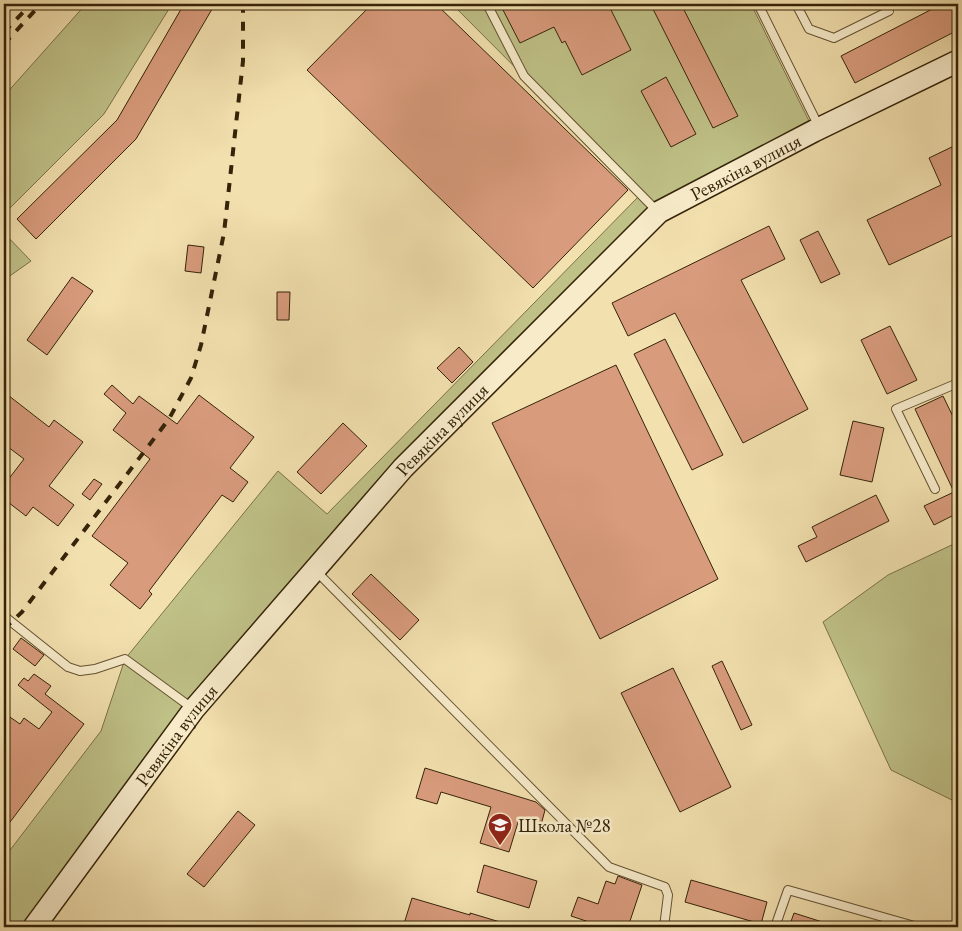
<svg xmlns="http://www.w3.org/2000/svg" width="962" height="931" viewBox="0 0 962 931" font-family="'EB Garamond',serif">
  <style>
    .green { fill: #bfc187; stroke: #7a7248 }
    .building { fill: #d89b7c; stroke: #352309 }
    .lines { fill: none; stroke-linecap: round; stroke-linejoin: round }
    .lane-casing { stroke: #645232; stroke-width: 10 }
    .secondary-casing { stroke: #352309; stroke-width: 24 }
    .lane { stroke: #f7ebca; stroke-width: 8 }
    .secondary { stroke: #f7ebca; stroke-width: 21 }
    .rail { stroke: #352309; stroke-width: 4; stroke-dasharray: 9 9; stroke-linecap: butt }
    .labels { text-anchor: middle; stroke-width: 5; stroke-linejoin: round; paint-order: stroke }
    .street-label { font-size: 19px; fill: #352309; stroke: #f7ebca }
    .poi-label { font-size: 19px; fill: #352309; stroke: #f7ebca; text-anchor: start }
  </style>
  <rect width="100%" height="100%" fill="#f2e0ae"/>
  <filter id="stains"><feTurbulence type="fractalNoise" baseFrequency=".004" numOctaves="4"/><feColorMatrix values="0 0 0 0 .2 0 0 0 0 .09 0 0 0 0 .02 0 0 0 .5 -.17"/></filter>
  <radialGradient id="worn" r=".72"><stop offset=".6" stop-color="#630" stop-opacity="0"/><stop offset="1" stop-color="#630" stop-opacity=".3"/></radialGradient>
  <!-- green -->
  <g class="green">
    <path d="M86,4H172L104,114L4,214V96Z"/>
    <path d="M452,4H751L814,131L659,212L403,468L194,709L34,927H4V858L101,731L125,659L278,471L327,514L641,194Z"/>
    <path d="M4,233L31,261L4,280Z"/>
    <path d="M958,542V803L891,770L823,622L888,575Z"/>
  </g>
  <!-- building -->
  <g class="building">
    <path d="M184,4H215L136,139L36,239L17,219L117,120Z"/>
    <path d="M372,4H436L628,190L533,288L307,70Z"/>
    <path d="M510,4H608L631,50L582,75L565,41L562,43L554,27L520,43L502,8Z"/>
    <path d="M664,4H681L738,116L713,128L653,9Z"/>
    <path d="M942,4H958V30L855,83L841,56Z"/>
    <path d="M666,77L696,134L671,147L641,91Z"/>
    <path d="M958,144V233L889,265L867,220L941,185L929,158Z"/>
    <path d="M769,226L785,259L741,280L808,409L743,443L675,313L628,336L612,303Z"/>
    <path d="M818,231L840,274L821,283L800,240Z"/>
    <path d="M188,245L204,247L201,273L185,271Z"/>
    <path d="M72,277L93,291L47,355L27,340Z"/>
    <path d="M277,292H290L289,320H277Z"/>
    <path d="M890,326L917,380L887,394L861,340Z"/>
    <path d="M665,339L723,455L692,470L634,354Z"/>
    <path d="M459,347L473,362L452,383L437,368Z"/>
    <path d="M616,365L718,579L600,639L492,423Z"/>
    <path d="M112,385L133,404L139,396L177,424L199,395L254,437L230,468L248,482L233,502L222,495L149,591L152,594L140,609L110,585L128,563L92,536L150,459L113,430L126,413L104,394Z"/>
    <path d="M4,392L49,427L54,420L83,442L49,486L74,505L58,526L33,507L26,516L4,499V485L24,459L4,444Z"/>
    <path d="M943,396L958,427V513L934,525L924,506L954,492L915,409Z"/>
    <path d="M853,421L884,428L872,482L840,475Z"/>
    <path d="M343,423L367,446L321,494L297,472Z"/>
    <path d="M94,479L102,484L90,500L82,494Z"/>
    <path d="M876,495L889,521L806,562L798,546L817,537L812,527Z"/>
    <path d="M371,574L419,620L400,640L352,594Z"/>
    <path d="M21,638L44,655L35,666L13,649Z"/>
    <path d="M722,661L752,725L741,730L712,666Z"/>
    <path d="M673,668L731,787L680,812L621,693Z"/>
    <path d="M34,674L51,686L45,694L84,724L4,830V713L20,724L24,718L39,729L52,712L18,685L24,678L28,681Z"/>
    <path d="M425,768L536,802L545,810L541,825L519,819L509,852L480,843L491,807L441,792L437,804L416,798Z"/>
    <path d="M238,811L255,825L204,887L187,874Z"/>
    <path d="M484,865L537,881L529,908L477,892Z"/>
    <path d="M618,876L642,885L628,927H604L571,916L578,897L598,904L606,881L615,884Z"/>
    <path d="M691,880L767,902L761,924L685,902Z"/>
    <path d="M412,898L470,915V913L510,925V927H403Z"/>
    <path d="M794,913L832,925L831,927H789Z"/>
  </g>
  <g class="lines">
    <defs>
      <g id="lane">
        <path d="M487,4L524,76L657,211"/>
        <path d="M758,4L819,127"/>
        <path d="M796,4L809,29L834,38L889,11"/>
        <path d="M935,489L896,409L958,383"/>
        <path d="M316,571L609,867L665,887L668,895L664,927"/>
        <path d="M4,616L68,667L80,671L95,669L125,659L192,708"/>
        <path d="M775,927L788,890L918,927"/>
      </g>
      <g id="secondary">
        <path id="s1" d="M34,927L194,709L403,468L659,212L814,131L958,61"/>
      </g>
    </defs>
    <!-- lane casing -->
    <use href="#lane" class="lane-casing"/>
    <!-- secondary casing -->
    <use href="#secondary" class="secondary-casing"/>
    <!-- lane -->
    <use href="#lane" class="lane"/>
    <!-- secondary -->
    <use href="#secondary" class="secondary"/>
    <!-- rail -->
    <g class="rail">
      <path d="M4,32L31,4"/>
      <path d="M4,44L41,4"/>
      <path d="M4,629L22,612L169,419L191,378L201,345L224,233L243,61V4"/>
    </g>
  </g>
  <!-- icons -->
  <defs>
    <symbol id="school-pin" viewBox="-11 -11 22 30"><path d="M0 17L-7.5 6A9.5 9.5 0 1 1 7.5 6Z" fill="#8f2418" stroke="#f7ebca"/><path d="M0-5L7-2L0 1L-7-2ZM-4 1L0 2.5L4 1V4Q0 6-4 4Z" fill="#fff"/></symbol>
  </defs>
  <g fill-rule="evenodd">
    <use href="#school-pin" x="486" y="811" width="28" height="38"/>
  </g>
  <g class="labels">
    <!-- street labels -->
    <g class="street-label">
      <text dy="7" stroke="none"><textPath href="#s1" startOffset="1049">Ревякіна вулиця</textPath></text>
      <text dy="7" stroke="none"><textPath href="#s1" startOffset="644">Ревякіна вулиця</textPath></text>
      <text dy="7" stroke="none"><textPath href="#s1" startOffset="239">Ревякіна вулиця</textPath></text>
    </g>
    <!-- poi labels -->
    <g class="poi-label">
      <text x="518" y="832">Школа №28</text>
    </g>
  </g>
  <!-- margin -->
  <rect width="962" height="931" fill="none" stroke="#f2e0ae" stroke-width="20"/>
  <rect x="5" y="5" width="952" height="921" fill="none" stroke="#352309" stroke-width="2.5"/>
  <rect x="10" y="10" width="942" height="911" fill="none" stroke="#352309"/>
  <rect width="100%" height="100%" filter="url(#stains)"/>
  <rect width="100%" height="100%" fill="url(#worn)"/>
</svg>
